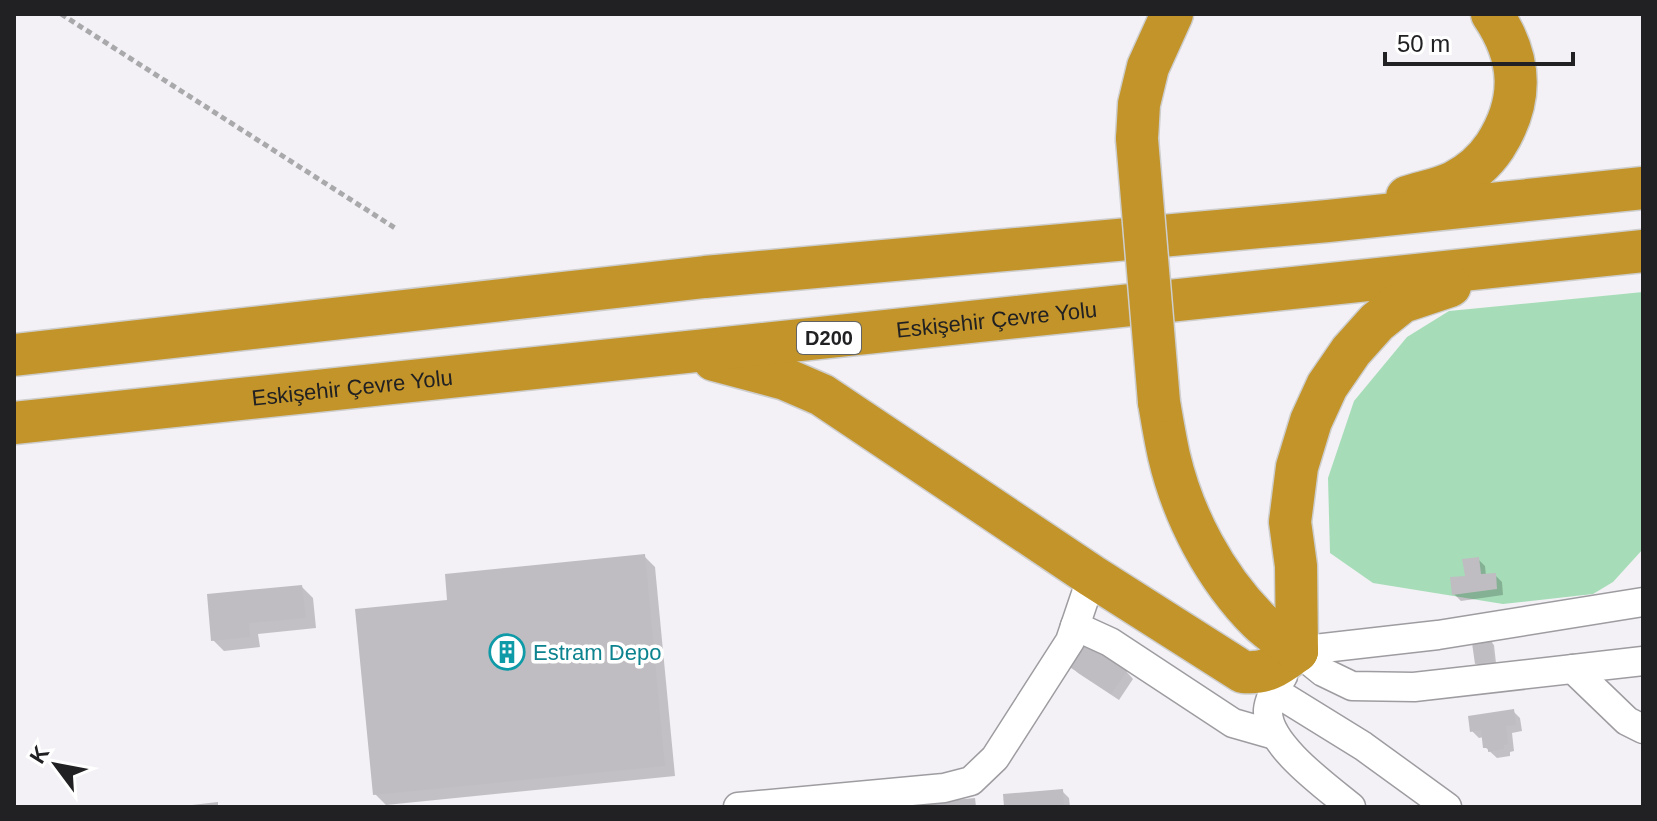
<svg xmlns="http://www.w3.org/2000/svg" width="1657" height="821" viewBox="0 0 1657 821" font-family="Helvetica,sans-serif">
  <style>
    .green { fill: #a6ddb8 }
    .shadow { fill: #0003 }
    .building { fill: #bfbdc1 }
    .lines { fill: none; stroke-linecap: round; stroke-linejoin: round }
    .minor-casing { stroke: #9e9ca0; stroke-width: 31 }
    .highway-casing { stroke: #cecece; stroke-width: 45 }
    .path { stroke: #a9a8ab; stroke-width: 5; stroke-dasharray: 6 4; stroke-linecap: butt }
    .minor { stroke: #fff; stroke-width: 28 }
    .highway { stroke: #c2942a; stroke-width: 42 }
    .highway-bridge-casing { stroke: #cecece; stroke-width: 45; stroke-linecap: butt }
    .highway-bridge { stroke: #c2942a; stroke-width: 42 }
    .labels { text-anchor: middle; stroke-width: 7; stroke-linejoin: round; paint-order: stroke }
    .shield { fill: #fff; stroke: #646364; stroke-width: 2 }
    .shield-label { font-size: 20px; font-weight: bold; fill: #212022 }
    .street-label { font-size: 22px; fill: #212022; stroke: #fff }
    .culture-label { font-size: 22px; fill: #0d838f; stroke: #fff; text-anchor: start }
  </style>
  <rect width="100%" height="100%" fill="#f3f1f5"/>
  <!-- green -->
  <path class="green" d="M1643,292V549L1613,582L1593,594L1503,604L1373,583L1330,553L1328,478L1354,401L1407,337L1449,311Z"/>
  <!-- shadow -->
  <g class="shadow">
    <path d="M644,556L655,567L675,776L386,805L375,794L449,601Z"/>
    <path d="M1478,559L1485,566L1486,576L1495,575L1502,582L1503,595L1461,601L1454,594Z"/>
    <path d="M302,587L313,598L316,628L258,634L260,647L224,651L213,640Z"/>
    <path d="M1491,642L1494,645L1496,663L1479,666L1476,663Z"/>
    <path d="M1071,666L1126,671L1133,679L1119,700L1078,673Z"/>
    <path d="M1513,711L1520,718L1522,731L1512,733L1514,751L1510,752V756L1497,758L1485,747L1484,737L1479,738L1472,731Z"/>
    <path d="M1062,791L1069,798L1070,807H1006Z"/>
  </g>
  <!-- building -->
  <g class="building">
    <path d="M645,554L665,766L373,795L355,609L447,600L445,574Z"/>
    <path d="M1479,557L1481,574L1496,573L1497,589L1452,595L1450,577L1465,576L1462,559Z"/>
    <path d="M302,585L306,618L249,623L250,637L211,641L207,594Z"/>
    <path d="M1492,640L1494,661L1475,664L1472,643Z"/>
    <path d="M1085,642L1128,670L1111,694L1068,666Z"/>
    <path d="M1514,709L1516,725L1506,726L1508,744L1504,745V749L1488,752V748H1483L1481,730L1470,732L1468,716Z"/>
    <path d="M1063,789L1064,807H1004L1003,794Z"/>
    <path d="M975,798L976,807H915L914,804Z"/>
    <path d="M218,802V807H192V805Z"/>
  </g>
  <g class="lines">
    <defs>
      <g id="minor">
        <path d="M1075,626L1110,642L1233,723L1275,735"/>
        <path d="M1297,651L1323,672L1352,686L1414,687L1643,661"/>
        <path d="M1297,651L1438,635L1643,602"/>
        <path d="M1573,669L1627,721L1643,729"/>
        <path d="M1283,676C1277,685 1269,698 1268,710C1266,744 1327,787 1351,807"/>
        <path d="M1274,691L1363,746L1447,807"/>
        <path d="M738,807L944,788L971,781L995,758L1070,641L1092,576"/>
      </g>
      <g id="highway">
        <path d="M1137,139L1139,104L1148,67L1172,14"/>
        <path d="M1407,197C1422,192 1440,189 1454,182C1470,174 1485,161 1495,146C1524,101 1522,58 1492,14"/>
        <path d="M14,355L705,277L1328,221L1643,188"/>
        <path d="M714,360L785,379L822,395L1092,576L1243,672C1268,674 1278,665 1297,651"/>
        <path d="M1159,402C1162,420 1165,438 1169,456C1183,516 1215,577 1259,621C1270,632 1285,641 1297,651"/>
        <path id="s1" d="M14,423L1643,251"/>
        <path d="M1297,651L1296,566L1290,522L1297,467L1311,421L1327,386L1351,351L1377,322L1402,302L1450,286"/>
      </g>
    </defs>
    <!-- minor casing -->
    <use href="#minor" class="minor-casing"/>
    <!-- highway casing -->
    <use href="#highway" class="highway-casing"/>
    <!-- path -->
    <path class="path" d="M61,14L395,228"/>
    <!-- minor -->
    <use href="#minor" class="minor"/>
    <!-- highway -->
    <use href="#highway" class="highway"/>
    <defs>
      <path id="highway-bridge" d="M1137,139L1159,402"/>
    </defs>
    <!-- highway-bridge casing -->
    <use href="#highway-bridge" class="highway-bridge-casing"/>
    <!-- highway-bridge -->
    <use href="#highway-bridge" class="highway-bridge"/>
  </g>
  <!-- icons -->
  <defs>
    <symbol id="building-ring" viewBox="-11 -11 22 22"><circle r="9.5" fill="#fff" stroke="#0f9aa8" stroke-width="1.5"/><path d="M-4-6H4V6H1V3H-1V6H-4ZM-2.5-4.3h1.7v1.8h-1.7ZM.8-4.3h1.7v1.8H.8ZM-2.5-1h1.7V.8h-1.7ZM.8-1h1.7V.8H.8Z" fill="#0f9aa8"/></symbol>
  </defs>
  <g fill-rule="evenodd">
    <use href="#building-ring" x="487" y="632" width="40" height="40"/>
  </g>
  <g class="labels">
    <!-- shield labels -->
    <rect class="shield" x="797" y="322" width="64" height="32" rx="6"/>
    <g class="shield-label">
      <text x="829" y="345">D200</text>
    </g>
    <!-- street labels -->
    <g class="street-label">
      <text dy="8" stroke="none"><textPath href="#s1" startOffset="988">Eskişehir Çevre Yolu</textPath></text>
      <text dy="8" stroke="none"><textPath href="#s1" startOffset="340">Eskişehir Çevre Yolu</textPath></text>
    </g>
    <!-- culture labels -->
    <g class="culture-label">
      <text x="533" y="660">Estram Depo</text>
    </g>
  </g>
  <!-- border -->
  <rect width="1657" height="821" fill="none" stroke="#212022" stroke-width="32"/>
  <!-- north arrow -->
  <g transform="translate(56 765) rotate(302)" stroke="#ffffff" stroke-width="6" paint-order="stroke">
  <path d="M0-6L14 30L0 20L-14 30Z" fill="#212022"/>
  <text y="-12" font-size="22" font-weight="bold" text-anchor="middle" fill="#212022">K</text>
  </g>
  <!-- scale -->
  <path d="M1385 52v12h188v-12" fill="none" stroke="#212022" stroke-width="4"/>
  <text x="1397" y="52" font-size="24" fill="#212022" stroke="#ffffff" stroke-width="6" paint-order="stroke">50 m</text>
</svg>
